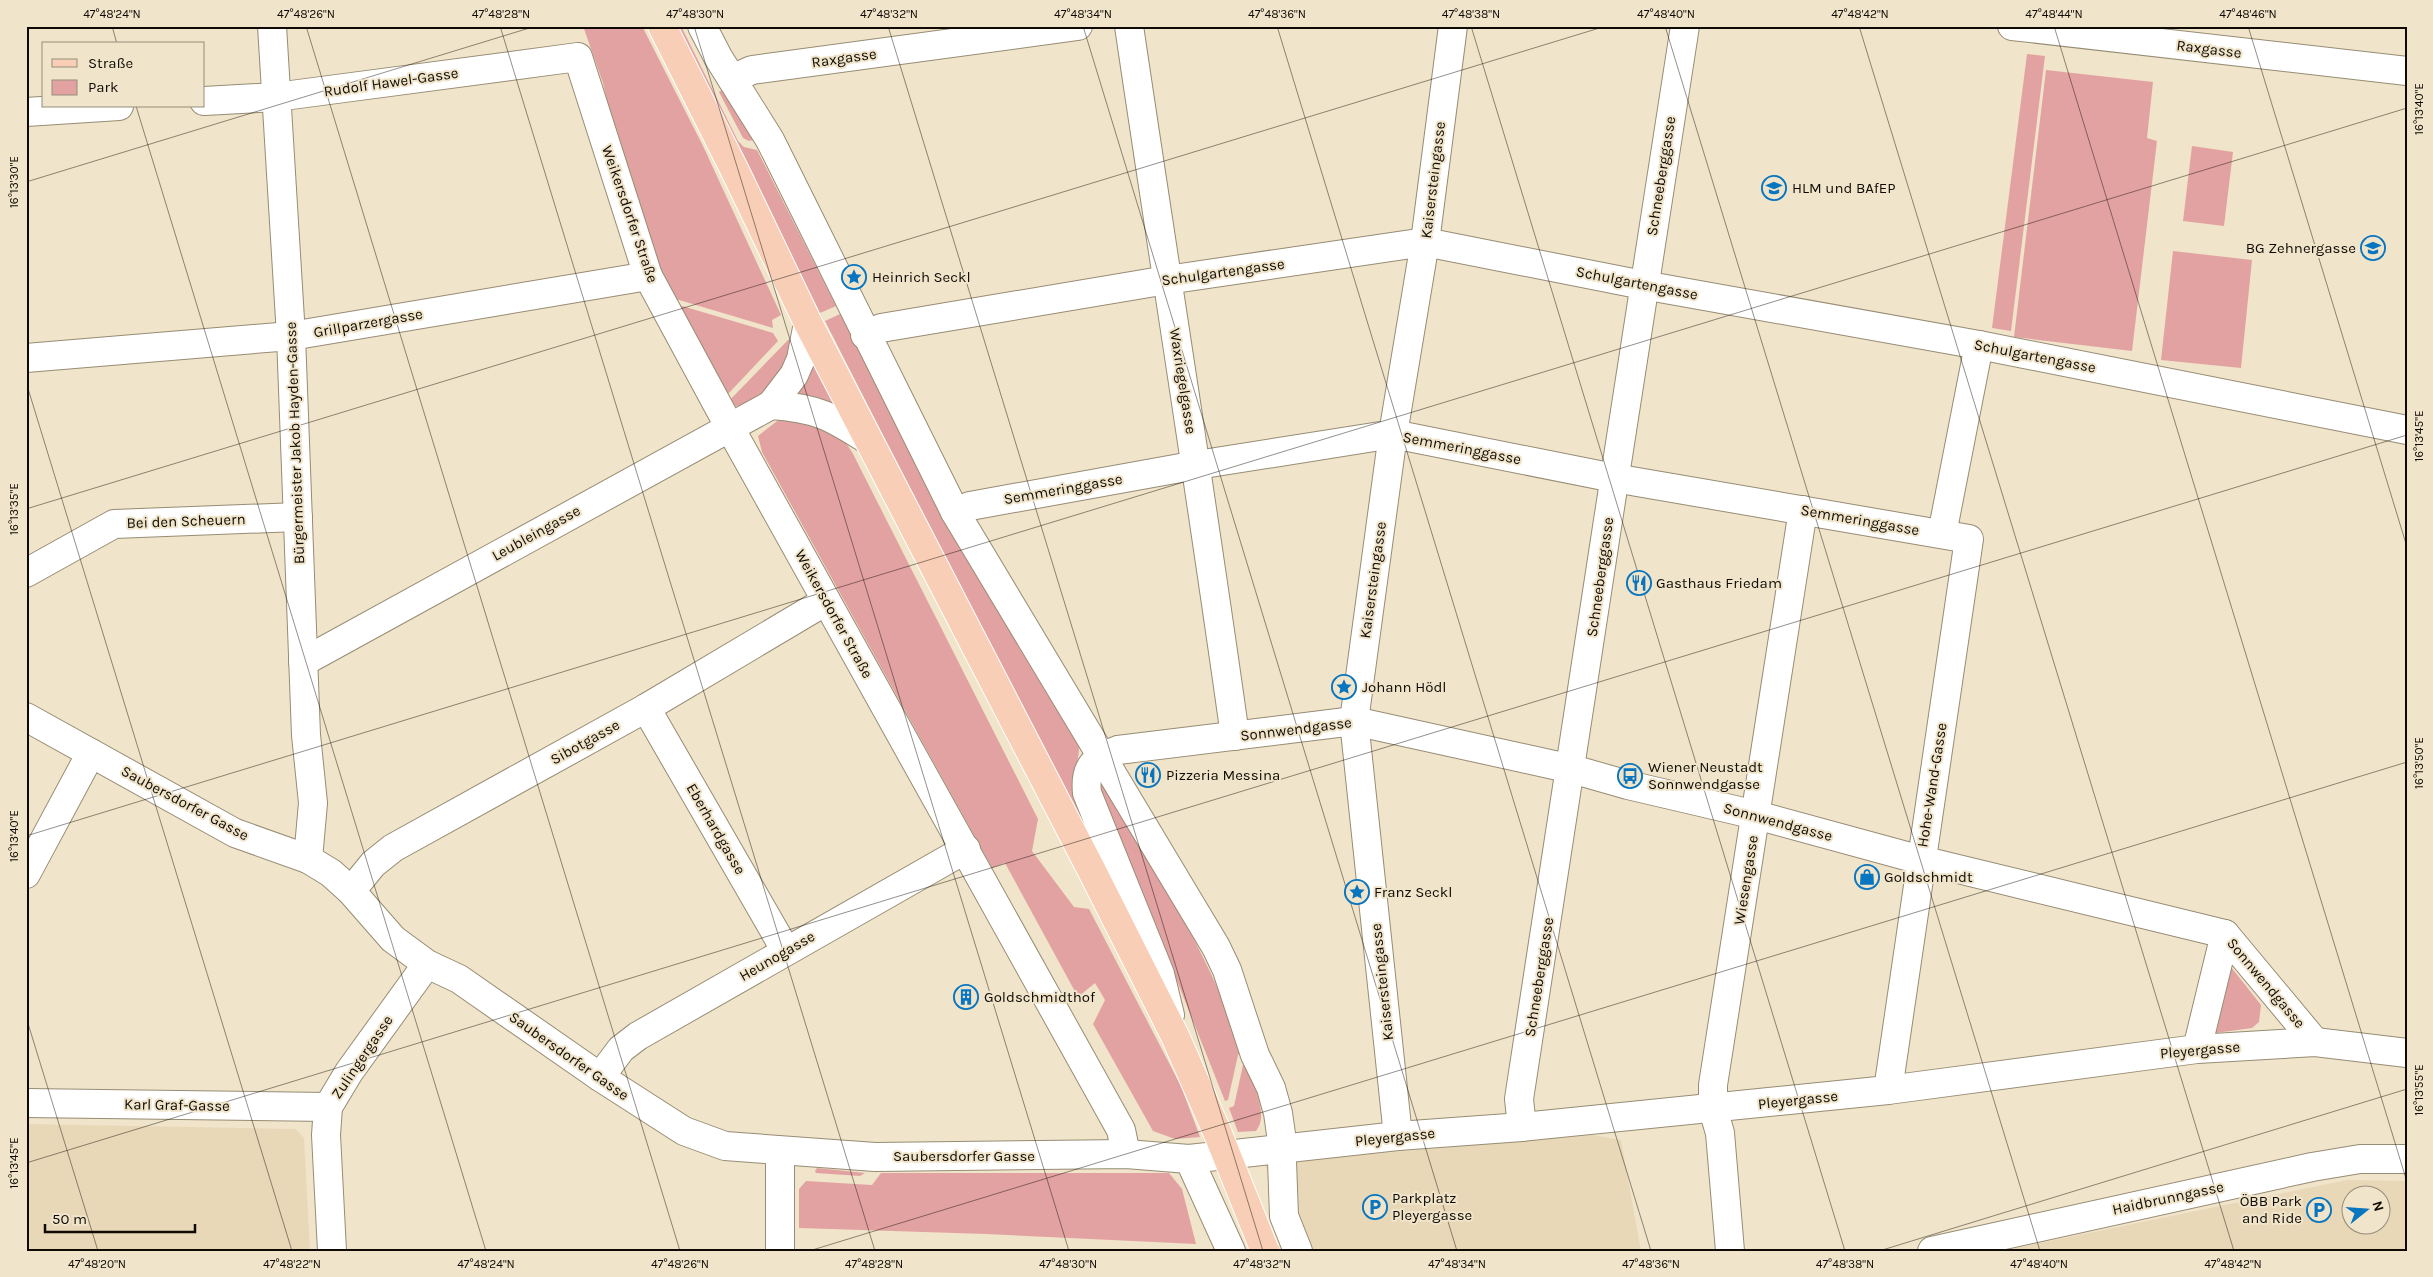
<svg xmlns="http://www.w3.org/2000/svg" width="2433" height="1277" viewBox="0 0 2433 1277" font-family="Karla,sans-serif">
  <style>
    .built { fill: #e8d8b8; fill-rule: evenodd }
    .green { fill: #e3a2a2 }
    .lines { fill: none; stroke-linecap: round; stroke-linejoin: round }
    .minor-casing { stroke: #978c74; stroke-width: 30 }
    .major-casing { stroke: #fff; stroke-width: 30 }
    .minor { stroke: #fff; stroke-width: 28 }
    .major { stroke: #f8cfb6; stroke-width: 28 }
    .major-bridge-casing { stroke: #fff; stroke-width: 30; stroke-linecap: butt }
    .major-bridge { stroke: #f8cfb6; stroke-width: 28 }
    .ticks { fill: none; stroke: #0f0b04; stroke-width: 1; stroke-opacity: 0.45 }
    .labels { text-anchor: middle; stroke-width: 4; stroke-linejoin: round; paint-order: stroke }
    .street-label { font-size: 15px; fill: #0f0b04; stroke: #f0e4ca }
    .poi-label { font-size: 15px; fill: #0f0b04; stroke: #f0e4ca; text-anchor: start }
    .neatline { fill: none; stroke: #0f0b04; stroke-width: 2 }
    .ticks-label { font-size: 12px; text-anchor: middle; fill: #0f0b04 }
  </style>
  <rect width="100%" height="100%" fill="#f0e4ca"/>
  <!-- built -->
  <g class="built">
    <path d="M26,1124L296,1129L304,1138L310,1251H26Z"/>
    <path d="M1592,1135L1621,1140L1641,1251H1298L1264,1163Z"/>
    <path d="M2347,1180L2407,1181V1251H2001ZM2350,1194H2380V1224H2350Z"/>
  </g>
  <!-- green -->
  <g class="green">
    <path d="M583,26H642L703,146L781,315L772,320L773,328L669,297L609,110L603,83Z"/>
    <path d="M674,26H681L738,141L744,147L757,150L836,306L820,313Z"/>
    <path d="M2027,54L2045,56L2011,331L1992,328Z"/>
    <path d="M2046,70L2153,82L2147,138L2157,141L2132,351L2014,337Z"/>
    <path d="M726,87L753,140L749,141L743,138L719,92Z"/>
    <path d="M2192,146L2233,152L2224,226L2183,221Z"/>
    <path d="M2173,251L2252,260L2241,368L2161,360Z"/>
    <path d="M672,303L773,333L778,341L728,394L722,397Z"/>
    <path d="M840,314L954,539L1078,740C1082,757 1072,768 1076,787L1129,919L825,321Z"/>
    <path d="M792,339L795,347C787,360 781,377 771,389C761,400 739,411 726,404L788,340Z"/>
    <path d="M815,361L834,404L832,405L795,394L809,378Z"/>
    <path d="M781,418H809L840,434L852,452L1038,819L1032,851L1074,907L1089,909L1181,1086L1200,1137L1175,1139L1153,1131L1093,1024L1105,1000L1095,983L1078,997L1005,863L992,868L762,452L758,436Z"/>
    <path d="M1102,780C1153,867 1210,954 1242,1050L1238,1055L1228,1100L1225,1101L1098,783Z"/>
    <path d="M2227,962L2261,1005L2259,1022L2252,1028L2208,1034Z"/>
    <path d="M1246,1064C1252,1082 1270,1115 1256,1131L1238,1132L1229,1108L1234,1106L1243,1065Z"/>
    <path d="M817,1168L865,1173L860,1176L816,1173L815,1171Z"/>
    <path d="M881,1173H1169L1182,1189L1196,1244L986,1234L799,1228V1189L806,1181L872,1185Z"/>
  </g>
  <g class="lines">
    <defs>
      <g id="minor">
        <path d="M272,26L291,336L306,735L313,803L308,859"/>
        <path d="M702,26L718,57L770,140L955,512L1216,947L1227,970L1255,1055L1271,1088L1278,1113L1281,1134L1284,1216L1298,1251"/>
        <path d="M1129,26C1164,263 1202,499 1235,736"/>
        <path d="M2012,26L2407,71"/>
        <path d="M732,79L752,70L1078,26"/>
        <path d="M204,101L276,97L578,57L648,276L729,426L1121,1130L1126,1154"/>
        <path d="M26,112L119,106"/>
        <path d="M865,335L881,328L1167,280L1425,242L1643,285L1979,345L2407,430"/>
        <path d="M26,358L291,336L648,276"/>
        <path d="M771,405C816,408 831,416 868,440"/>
        <path d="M955,512L970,506L1197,465L1393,434L1614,478L1969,539L1888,1090"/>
        <path d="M1942,534L1979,345"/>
        <path d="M26,573L114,524L298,517"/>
        <path d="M303,662L771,405L794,375L801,359L808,323"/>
        <path d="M646,708L786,951"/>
        <path d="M26,717L235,833L308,859L331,873L351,891L393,939L427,964L459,979L600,1077L684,1131L725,1146L875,1157L1126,1154L1189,1159L1398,1136L1522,1127L1888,1090L2197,1049L2315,1042L2407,1053"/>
        <path d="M26,874L91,753"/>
        <path d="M351,891L373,864L393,848L646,708L826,601"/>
        <path d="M1170,1015L1160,974L1087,793C1084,765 1095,759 1118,750L1354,721L1572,769L1628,785L1756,815L1921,860L2225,934L2315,1042"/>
        <path d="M2197,1049L2225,934"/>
        <path d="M600,1077L621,1049L638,1036L966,849"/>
        <path d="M26,1103L328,1107"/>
        <path d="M1522,1127L1519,1099C1576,742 1627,383 1685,26"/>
        <path d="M1398,1136L1354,721L1393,434L1425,242L1453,26"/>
        <path d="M780,1152V1251"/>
        <path d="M1189,1159L1231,1251"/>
        <path d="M332,1251L326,1135L328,1107L349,1072L427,964"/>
        <path d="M1730,1251L1720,1133L1713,1109V1085L1803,510"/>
        <path d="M1932,1251L2312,1167L2360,1159H2407"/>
      </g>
      <path id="major" d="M662,26L735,171L808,323L1092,871L1175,1036L1218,1134"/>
    </defs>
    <!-- minor casing -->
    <use href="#minor" class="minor-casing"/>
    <!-- major casing -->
    <use href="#major" class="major-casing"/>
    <!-- minor -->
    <use href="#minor" class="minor"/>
    <!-- major -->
    <use href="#major" class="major"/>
    <defs>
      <path id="major-bridge" d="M1218,1134L1265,1251"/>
    </defs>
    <!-- major-bridge casing -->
    <use href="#major-bridge" class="major-bridge-casing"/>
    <!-- major-bridge -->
    <use href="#major-bridge" class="major-bridge"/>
  </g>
  <!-- ticks -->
  <path class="ticks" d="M112,26L117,44M306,26L680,1251M500,26L875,1251M694,26L1069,1251M888,26L1263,1251M1083,26L1457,1251M1277,26L1651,1251M1471,26L1845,1251M1665,26L2040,1251M1859,26L2234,1251M2054,26L2407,1182M2248,26L2407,547M136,106L486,1251M26,182L536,26M26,382L292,1251M26,509L1606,26M26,836L2407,108M26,1017L98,1251M26,1163L2407,435M809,1251L2407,762M1879,1251L2407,1089"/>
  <!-- icons -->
  <defs>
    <symbol id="school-ring" viewBox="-11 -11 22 22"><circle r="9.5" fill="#f0e4ca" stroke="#0775c0" stroke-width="1.5"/><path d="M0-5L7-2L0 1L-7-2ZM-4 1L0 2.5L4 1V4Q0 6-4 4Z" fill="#0775c0"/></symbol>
    <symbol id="sight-ring" viewBox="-11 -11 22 22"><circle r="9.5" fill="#f0e4ca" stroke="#0775c0" stroke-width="1.5"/><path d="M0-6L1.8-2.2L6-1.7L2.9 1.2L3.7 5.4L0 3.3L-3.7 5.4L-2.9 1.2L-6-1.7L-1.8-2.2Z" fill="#0775c0"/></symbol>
    <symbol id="restaurant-ring" viewBox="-11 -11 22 22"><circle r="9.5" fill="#f0e4ca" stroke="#0775c0" stroke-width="1.5"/><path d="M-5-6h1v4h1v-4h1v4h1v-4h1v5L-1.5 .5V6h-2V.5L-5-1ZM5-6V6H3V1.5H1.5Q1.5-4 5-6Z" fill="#0775c0"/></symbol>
    <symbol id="bus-ring" viewBox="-11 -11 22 22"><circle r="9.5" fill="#f0e4ca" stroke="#0775c0" stroke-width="1.5"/><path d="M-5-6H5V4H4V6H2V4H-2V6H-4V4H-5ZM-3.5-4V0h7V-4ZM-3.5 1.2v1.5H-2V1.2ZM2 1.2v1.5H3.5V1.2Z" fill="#0775c0"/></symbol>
    <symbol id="shop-ring" viewBox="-11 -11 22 22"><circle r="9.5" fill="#f0e4ca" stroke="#0775c0" stroke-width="1.5"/><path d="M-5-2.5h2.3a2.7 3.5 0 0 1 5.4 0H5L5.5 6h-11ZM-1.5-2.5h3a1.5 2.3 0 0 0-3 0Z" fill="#0775c0"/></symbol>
    <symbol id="building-ring" viewBox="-11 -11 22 22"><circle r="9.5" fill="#f0e4ca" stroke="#0775c0" stroke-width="1.5"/><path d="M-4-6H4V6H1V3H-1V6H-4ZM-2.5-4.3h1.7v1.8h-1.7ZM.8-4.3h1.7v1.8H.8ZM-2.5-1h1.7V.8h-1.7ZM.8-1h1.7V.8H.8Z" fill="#0775c0"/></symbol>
    <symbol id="parking-ring" viewBox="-11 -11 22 22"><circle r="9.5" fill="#f0e4ca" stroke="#0775c0" stroke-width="1.5"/><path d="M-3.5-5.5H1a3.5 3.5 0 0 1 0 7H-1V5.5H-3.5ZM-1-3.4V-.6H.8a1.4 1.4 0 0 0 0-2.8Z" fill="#0775c0"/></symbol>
  </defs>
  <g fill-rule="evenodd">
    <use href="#school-ring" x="1760" y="174" width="28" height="28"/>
    <use href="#school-ring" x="2359" y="234" width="28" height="28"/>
    <use href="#sight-ring" x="840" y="263" width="28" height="28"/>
    <use href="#restaurant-ring" x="1625" y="569" width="28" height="28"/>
    <use href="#sight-ring" x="1330" y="673" width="28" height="28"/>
    <use href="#restaurant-ring" x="1134" y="761" width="28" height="28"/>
    <use href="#bus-ring" x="1616" y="762" width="28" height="28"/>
    <use href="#shop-ring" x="1853" y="863" width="28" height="28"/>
    <use href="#sight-ring" x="1343" y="878" width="28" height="28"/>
    <use href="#building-ring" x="952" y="983" width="28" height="28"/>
    <use href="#parking-ring" x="1361" y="1193" width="28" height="28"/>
    <use href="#parking-ring" x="2305" y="1196" width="28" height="28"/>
  </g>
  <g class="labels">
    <!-- street labels -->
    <g class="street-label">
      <text transform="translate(2209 49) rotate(7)" y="5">Raxgasse</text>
      <text transform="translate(844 58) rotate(-8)" y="5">Raxgasse</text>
      <text transform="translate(391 82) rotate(-8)" y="5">Rudolf Hawel-Gasse</text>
      <text transform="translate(1661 176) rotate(-81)" y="5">Schneeberggasse</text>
      <text transform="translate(1433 180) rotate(-83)" y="5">Kaisersteingasse</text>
      <text transform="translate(630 214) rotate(71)" y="5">Weikersdorfer Straße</text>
      <text transform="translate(1223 272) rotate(-8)" y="5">Schulgartengasse</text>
      <text transform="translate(1637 283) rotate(11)" y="5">Schulgartengasse</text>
      <text transform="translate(368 323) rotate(-10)" y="5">Grillparzergasse</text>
      <text transform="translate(2035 356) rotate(11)" y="5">Schulgartengasse</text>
      <text transform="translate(1183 381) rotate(81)" y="5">Waxriegelgasse</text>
      <text transform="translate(295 443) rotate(-92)" y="5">Bürgermeister Jakob Hayden-Gasse</text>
      <text transform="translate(1462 448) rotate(11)" y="5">Semmeringgasse</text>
      <text transform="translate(1063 489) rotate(-10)" y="5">Semmeringgasse</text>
      <text transform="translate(1860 520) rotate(10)" y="5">Semmeringgasse</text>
      <text transform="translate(186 521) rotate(-2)" y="5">Bei den Scheuern</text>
      <text transform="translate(536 533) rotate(-29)" y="5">Leubleingasse</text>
      <text transform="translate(1600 577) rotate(-82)" y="5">Schneeberggasse</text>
      <text transform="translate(1373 580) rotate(-82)" y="5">Kaisersteingasse</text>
      <text transform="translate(834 614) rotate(61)" y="5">Weikersdorfer Straße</text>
      <text transform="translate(1296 729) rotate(-7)" y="5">Sonnwendgasse</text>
      <text transform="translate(585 742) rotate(-29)" y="5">Sibotgasse</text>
      <text transform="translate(1932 785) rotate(-81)" y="5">Hohe-Wand-Gasse</text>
      <text transform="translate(185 803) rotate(28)" y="5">Saubersdorfer Gasse</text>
      <text transform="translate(1778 822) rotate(15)" y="5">Sonnwendgasse</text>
      <text transform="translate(716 829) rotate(60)" y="5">Eberhardgasse</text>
      <text transform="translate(1746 880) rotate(-81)" y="5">Wiesengasse</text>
      <text transform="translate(777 956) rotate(-30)" y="5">Heunogasse</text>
      <text transform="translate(1539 977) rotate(-81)" y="5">Schneeberggasse</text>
      <text transform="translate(1382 982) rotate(-96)" y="5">Kaisersteingasse</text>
      <text transform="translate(2266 983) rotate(50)" y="5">Sonnwendgasse</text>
      <text transform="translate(2200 1050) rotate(-5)" y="5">Pleyergasse</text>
      <text transform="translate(569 1056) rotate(35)" y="5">Saubersdorfer Gasse</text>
      <text transform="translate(362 1057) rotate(-56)" y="5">Zulingergasse</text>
      <text transform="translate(1798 1100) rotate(-6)" y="5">Pleyergasse</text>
      <text transform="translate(177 1105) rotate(1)" y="5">Karl Graf-Gasse</text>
      <text transform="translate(1395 1137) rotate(-6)" y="5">Pleyergasse</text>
      <text x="964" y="1161">Saubersdorfer Gasse</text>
      <text transform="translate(2168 1198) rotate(-12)" y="5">Haidbrunngasse</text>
    </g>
    <!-- poi labels -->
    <g class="poi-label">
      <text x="1792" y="193">HLM und BAfEP</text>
      <text x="2356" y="253" text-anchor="end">BG Zehnergasse</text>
      <text x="872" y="282">Heinrich Seckl</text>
      <text x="1656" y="588">Gasthaus Friedam</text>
      <text x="1362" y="692">Johann Hödl</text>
      <text x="1648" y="772">Wiener Neustadt<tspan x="1648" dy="17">Sonnwendgasse</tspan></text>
      <text x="1166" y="780">Pizzeria Messina</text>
      <text x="1884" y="882">Goldschmidt</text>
      <text x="1374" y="897">Franz Seckl</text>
      <text x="984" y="1002">Goldschmidthof</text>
      <text x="1392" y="1203">Parkplatz<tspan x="1392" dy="17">Pleyergasse</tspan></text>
      <text x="2302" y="1206" text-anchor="end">ÖBB Park<tspan x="2302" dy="17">and Ride</tspan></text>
    </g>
  </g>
  <!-- border -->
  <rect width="2433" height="1277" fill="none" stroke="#f0e4ca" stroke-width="55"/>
  <!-- legend -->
  <rect x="42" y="42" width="162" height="65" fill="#f0e4ca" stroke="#968d7b"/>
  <rect x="52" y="59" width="25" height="8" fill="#f8cfb6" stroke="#968d7b"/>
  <text x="88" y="68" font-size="15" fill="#0f0b04">Straße</text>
  <rect x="52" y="80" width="25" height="15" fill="#e3a2a2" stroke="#968d7b"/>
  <text x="88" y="92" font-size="15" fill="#0f0b04">Park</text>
  <!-- north arrow -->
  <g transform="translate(2366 1210) rotate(73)"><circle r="24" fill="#f0e4ca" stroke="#968d7b"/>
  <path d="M0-4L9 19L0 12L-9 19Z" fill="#0775c0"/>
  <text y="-8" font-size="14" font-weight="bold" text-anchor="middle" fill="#0f0b04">N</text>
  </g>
  <!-- scale -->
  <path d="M45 1224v8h150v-8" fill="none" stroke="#0f0b04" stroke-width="2.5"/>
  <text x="52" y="1224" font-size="15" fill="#0f0b04" stroke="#f0e4ca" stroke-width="4" paint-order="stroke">50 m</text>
  <rect x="28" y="28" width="2378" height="1222" class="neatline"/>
  <g class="ticks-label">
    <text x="112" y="18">47°48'24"N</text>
    <text x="306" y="18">47°48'26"N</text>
    <text x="501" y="18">47°48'28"N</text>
    <text x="695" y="18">47°48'30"N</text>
    <text x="889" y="18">47°48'32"N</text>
    <text x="1083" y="18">47°48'34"N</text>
    <text x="1277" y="18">47°48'36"N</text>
    <text x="1471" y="18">47°48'38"N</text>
    <text x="1666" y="18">47°48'40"N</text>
    <text x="1860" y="18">47°48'42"N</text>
    <text x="2054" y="18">47°48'44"N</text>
    <text x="2248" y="18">47°48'46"N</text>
    <text transform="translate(2419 109) rotate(-90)" y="4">16°13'40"E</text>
    <text transform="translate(14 182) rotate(-90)" y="4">16°13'30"E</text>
    <text transform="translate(2419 436) rotate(-90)" y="4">16°13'45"E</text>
    <text transform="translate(14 509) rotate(-90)" y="4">16°13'35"E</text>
    <text transform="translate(2419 763) rotate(-90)" y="4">16°13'50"E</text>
    <text transform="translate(14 836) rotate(-90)" y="4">16°13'40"E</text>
    <text transform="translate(2419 1090) rotate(-90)" y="4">16°13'55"E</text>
    <text transform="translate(14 1163) rotate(-90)" y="4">16°13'45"E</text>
    <text x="97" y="1268">47°48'20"N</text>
    <text x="292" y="1268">47°48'22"N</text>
    <text x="486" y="1268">47°48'24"N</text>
    <text x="680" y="1268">47°48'26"N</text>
    <text x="874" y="1268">47°48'28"N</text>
    <text x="1068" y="1268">47°48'30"N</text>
    <text x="1262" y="1268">47°48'32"N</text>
    <text x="1457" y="1268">47°48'34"N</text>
    <text x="1651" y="1268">47°48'36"N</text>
    <text x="1845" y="1268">47°48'38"N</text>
    <text x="2039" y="1268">47°48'40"N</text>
    <text x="2233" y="1268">47°48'42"N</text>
  </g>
</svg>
